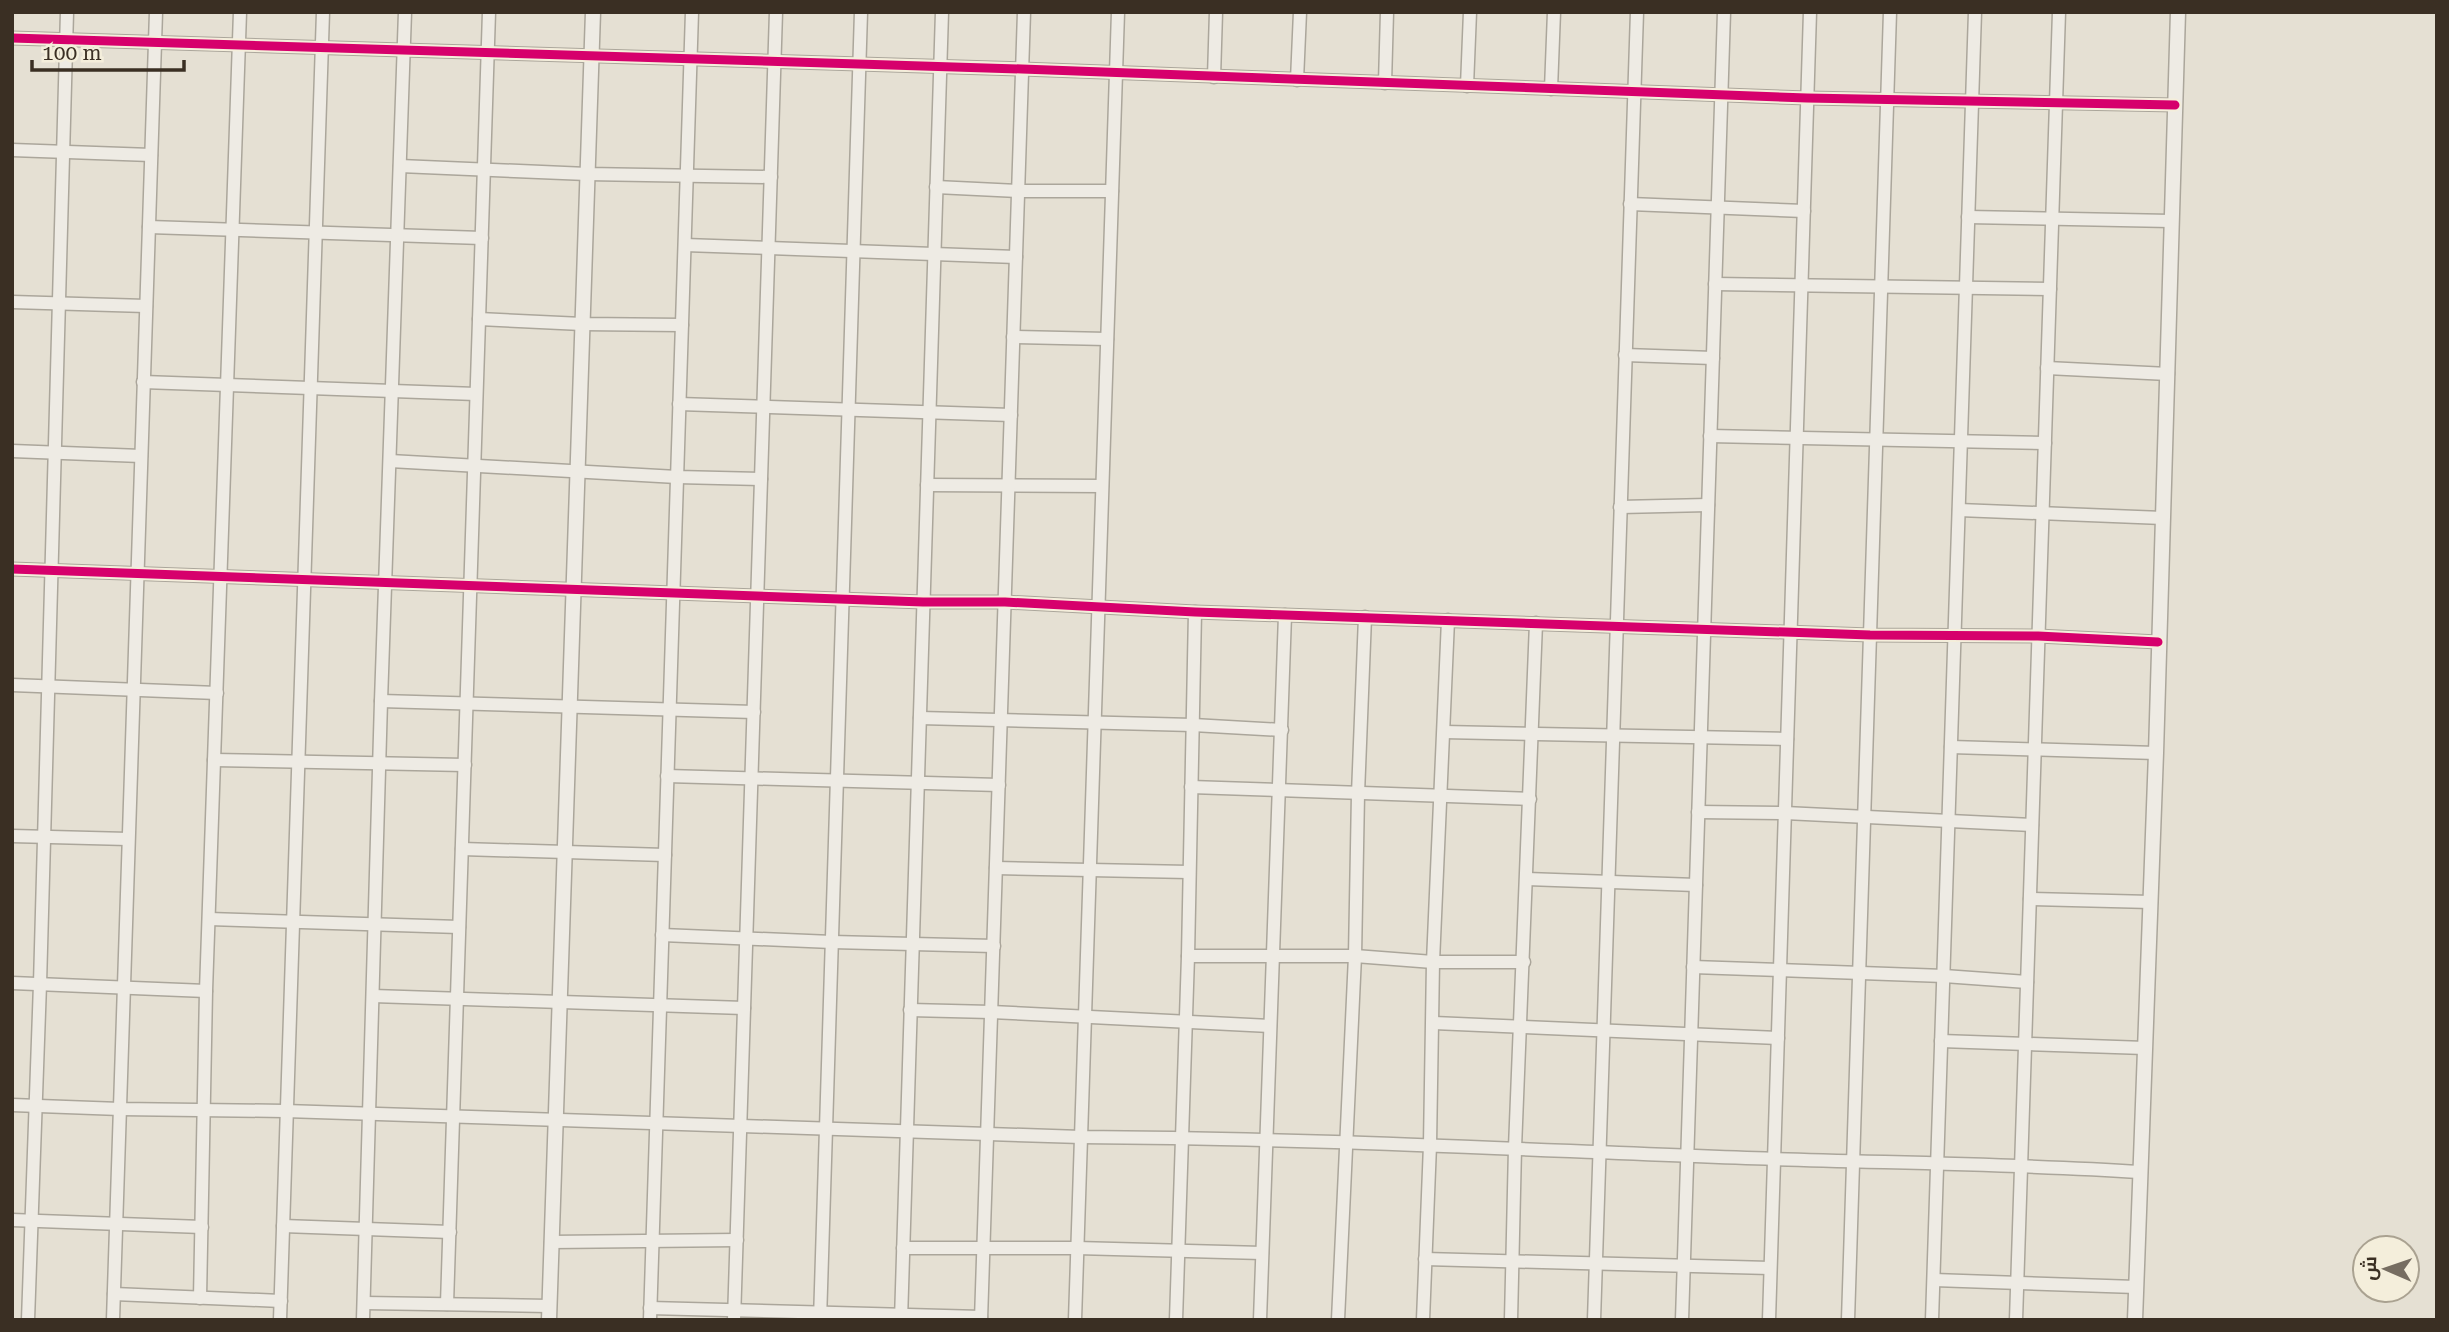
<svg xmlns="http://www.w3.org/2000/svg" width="2449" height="1332" viewBox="0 0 2449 1332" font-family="'Roboto Serif',Cairo,serif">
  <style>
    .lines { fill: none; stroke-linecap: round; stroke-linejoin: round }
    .minor-casing { stroke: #aba69b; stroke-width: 15 }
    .tertiary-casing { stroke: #aba69b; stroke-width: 17 }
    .minor { stroke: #eeebe4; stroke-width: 12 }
    .tertiary { stroke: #eeebe4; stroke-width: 14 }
    .cycleway-casing { stroke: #f4eedb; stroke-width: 13 }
    .cycleway { stroke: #d6006c; stroke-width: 9 }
  </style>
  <rect width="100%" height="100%" fill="#e5e0d3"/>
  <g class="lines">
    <defs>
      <g id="minor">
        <path d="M12,38L1022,69L1807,98L2175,105"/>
        <path d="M1214,77L1216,12"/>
        <path d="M1297,80L1300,12"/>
        <path d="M1385,83L1387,12"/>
        <path d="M1467,86L1470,12"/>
        <path d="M1551,89L1554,12"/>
        <path d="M12,150L151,155"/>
        <path d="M400,166L587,174L771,177"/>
        <path d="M936,187L1018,191H1112"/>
        <path d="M1630,204L1804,211"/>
        <path d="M1968,217L2171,221"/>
        <path d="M149,227L482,238"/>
        <path d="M685,245L1016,257"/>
        <path d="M1715,284L2050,289"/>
        <path d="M12,302L146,306"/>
        <path d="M479,319L582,324L682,325"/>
        <path d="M1013,337L1107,339"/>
        <path d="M1625,355L1713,358"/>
        <path d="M2047,368L2168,374"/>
        <path d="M143,382L476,394"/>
        <path d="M679,404L1011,415"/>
        <path d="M1710,436L2045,443"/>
        <path d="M12,451L141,456"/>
        <path d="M390,461L677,477L761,479"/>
        <path d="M927,485L1102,486"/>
        <path d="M1620,507L1708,505"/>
        <path d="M1959,510L2163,518"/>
        <path d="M12,569L923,602H1005L1195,612L1870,635L2038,636L2158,642"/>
        <path d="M12,685L217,693"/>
        <path d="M381,701L754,712"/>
        <path d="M920,718L1193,725L1282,730"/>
        <path d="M1444,732L1787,739"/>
        <path d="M1951,747L2156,753"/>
        <path d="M214,760L465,765"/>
        <path d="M667,776L999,785"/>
        <path d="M1191,787L1530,799"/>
        <path d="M1698,812L1785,813L2032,825"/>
        <path d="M12,836L128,839"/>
        <path d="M462,849L665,855"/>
        <path d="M996,868L1189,872"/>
        <path d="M1527,879L1696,885"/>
        <path d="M2030,899L2151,902"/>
        <path d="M209,919L459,927"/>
        <path d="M662,935L832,942L994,946"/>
        <path d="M1188,956H1355L1433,962H1524"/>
        <path d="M1693,967L1944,976L2027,982"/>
        <path d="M12,983L206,991"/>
        <path d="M373,996L744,1008"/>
        <path d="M910,1010L991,1012L1270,1026"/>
        <path d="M1434,1023L1778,1038"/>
        <path d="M1941,1041L2145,1048"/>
        <path d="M12,1105L120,1109L285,1111L1081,1137C1312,1138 1543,1151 1774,1159C1896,1163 2019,1164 2141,1172"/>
        <path d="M12,1220L202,1227"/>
        <path d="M283,1226L450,1232"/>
        <path d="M551,1242L737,1240"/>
        <path d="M903,1248H1077L1262,1253"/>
        <path d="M1425,1259L1770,1268"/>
        <path d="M1934,1280L2136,1287"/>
        <path d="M114,1294L281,1301"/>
        <path d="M200,1298L206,991L240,12"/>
        <path d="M364,1303L549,1306"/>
        <path d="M447,1304L489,12"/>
        <path d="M650,1308L981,1317"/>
        <path d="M28,1320L40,984L67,12"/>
        <path d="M113,1320L156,12"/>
        <path d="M280,1320L323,12"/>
        <path d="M363,1320L381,701L405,12"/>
        <path d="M650,1320L692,12"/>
        <path d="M734,1320L776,12"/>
        <path d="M820,1320L861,12"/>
        <path d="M901,1320L942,12"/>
        <path d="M981,1320L1024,12"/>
        <path d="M1075,1320L1118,12"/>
        <path d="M1176,1320L1188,956L1195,612"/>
        <path d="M1260,1320L1285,615"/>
        <path d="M1338,1320L1355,956L1358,794L1365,617"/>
        <path d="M1423,1320L1430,1145L1433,962L1448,620"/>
        <path d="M1511,1320L1515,1148L1536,623"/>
        <path d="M1594,1320L1637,12"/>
        <path d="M1682,1320L1724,12"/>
        <path d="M1769,1320L1810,12"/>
        <path d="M1848,1320L1890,12"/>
        <path d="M1932,1320L1975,12"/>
        <path d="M2016,1320L2059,12"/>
      </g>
      <g id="tertiary">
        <path d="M549,1320L593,12"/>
        <path d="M2135,1320L2156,753L2178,12"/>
      </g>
    </defs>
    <!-- minor casing -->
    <use href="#minor" class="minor-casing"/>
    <!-- tertiary casing -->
    <use href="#tertiary" class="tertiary-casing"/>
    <!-- minor -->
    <use href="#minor" class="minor"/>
    <!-- tertiary -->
    <use href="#tertiary" class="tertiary"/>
    <defs>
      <g id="cycleway">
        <path d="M12,38L1022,69L1807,98L2175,105"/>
        <path d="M12,569L923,602H1005L1195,612L1870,635L2038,636L2158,642"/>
      </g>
    </defs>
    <!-- cycleway casing -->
    <use href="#cycleway" class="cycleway-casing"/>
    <!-- cycleway -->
    <use href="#cycleway" class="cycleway"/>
  </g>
  <!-- border -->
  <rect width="2449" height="1332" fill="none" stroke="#3a2f23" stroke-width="28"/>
  <!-- north arrow -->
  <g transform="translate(2386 1269) rotate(272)"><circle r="33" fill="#f4eedb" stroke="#aaa291" stroke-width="2"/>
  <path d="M0-5L12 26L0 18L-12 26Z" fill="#766d61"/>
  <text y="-10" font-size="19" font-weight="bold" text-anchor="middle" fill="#3a2f23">ش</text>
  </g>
  <!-- scale -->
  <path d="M32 60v10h152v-10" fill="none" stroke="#3a2f23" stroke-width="3.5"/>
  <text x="42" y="60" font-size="21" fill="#3a2f23" stroke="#f4eedb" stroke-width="5" paint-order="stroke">100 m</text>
</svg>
